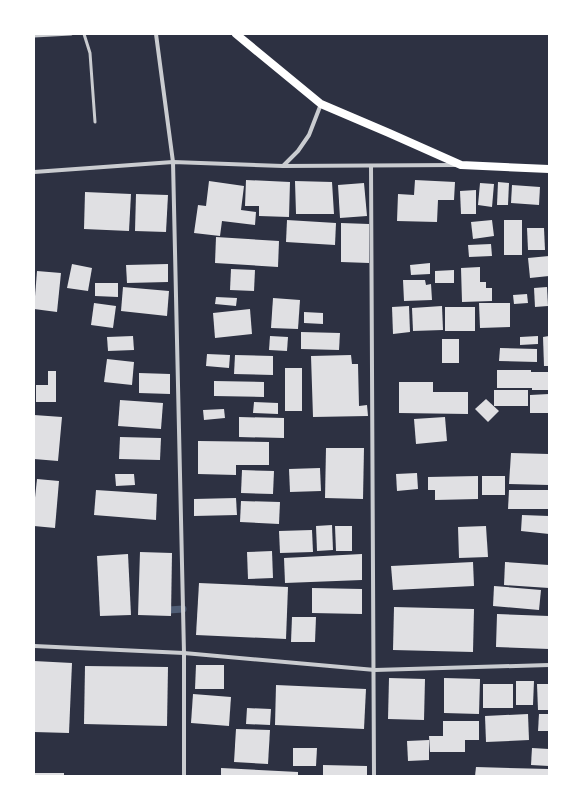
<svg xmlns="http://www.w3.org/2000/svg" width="583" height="810" viewBox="0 0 583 810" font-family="Rubik,sans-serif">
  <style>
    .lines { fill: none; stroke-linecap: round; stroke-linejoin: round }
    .stream { stroke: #4f5d75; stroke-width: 7 }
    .building { fill: #e0e0e3 }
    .service { stroke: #caccd0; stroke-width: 3 }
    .minor { stroke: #caccd0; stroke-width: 4 }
    .secondary { stroke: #fff; stroke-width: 8 }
  </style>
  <rect width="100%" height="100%" fill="#2d3142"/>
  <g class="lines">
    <!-- stream -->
    <path class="stream" d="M169,610L183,609"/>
  </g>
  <!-- building -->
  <g class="building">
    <path d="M246,180L290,182L289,217L259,216V206H245Z"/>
    <path d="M415,180L455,182L454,200H438L437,222L397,221L398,194L414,195Z"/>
    <path d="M209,181L244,186L241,210L256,212L255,225L222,221L220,236L194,233L198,205L206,206Z"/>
    <path d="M295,181L332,182L334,214H296Z"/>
    <path d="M498,182L509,183L508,205H497Z"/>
    <path d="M364,183L367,216L340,218L338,185Z"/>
    <path d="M480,183L494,184L492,207L478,205Z"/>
    <path d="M512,185L540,187L539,205L511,203Z"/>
    <path d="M476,190V214H461L460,191Z"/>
    <path d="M85,192L131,194L129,231L84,229Z"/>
    <path d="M136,194L168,195L166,232L135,231Z"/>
    <path d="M287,220L336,223L335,245L286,242Z"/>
    <path d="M492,220L494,236L473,239L471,222Z"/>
    <rect x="504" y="220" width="18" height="35"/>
    <path d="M341,223L369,224V263L341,262Z"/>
    <path d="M527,228H544L545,250H528Z"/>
    <path d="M216,237L279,241L278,267L215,263Z"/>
    <path d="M491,244L492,256L469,257L468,245Z"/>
    <path d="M549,256V276L530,278L528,258Z"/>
    <path d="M430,263V274L411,275L410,265Z"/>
    <path d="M72,264L92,268L88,291L67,288Z"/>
    <path d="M168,264V282L127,283L126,265Z"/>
    <path d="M480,267V282H486V288H492V301L462,302L461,268Z"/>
    <path d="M231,269L255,270L254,291L230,290Z"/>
    <path d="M454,270V283H435V271Z"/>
    <path d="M37,271L61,273L57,312L34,309Z"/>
    <path d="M403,280H425L426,285L431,284L432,300L404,301Z"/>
    <path d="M95,283H118V297L95,296Z"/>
    <path d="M123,287L169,291L167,316L121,311Z"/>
    <path d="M547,287L548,306L535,307L534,288Z"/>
    <path d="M527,294L528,303L514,304L513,295Z"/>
    <path d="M216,297L237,298L236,306L215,304Z"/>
    <path d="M273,298L300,300L298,329L271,328Z"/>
    <path d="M94,303L116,306L113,328L91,325Z"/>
    <path d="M479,303H510V327L480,328Z"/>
    <path d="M409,306L410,332L393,334L392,307Z"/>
    <path d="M442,306L443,330L413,331L412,308Z"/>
    <rect x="445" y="307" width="30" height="24"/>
    <path d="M250,309L252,334L215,338L213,313Z"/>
    <path d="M304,312L323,313V324L304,323Z"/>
    <path d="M301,332L340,333L339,350L301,349Z"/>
    <path d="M133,336L134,350L108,351L107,337Z"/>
    <path d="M270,336L288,337L287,351L269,350Z"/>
    <path d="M538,336V344L520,345V337Z"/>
    <path d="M549,336V366H544L543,337Z"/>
    <rect x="442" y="339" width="17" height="24"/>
    <path d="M500,348L537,349V362L499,361Z"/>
    <path d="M207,354L230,355L229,368L206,366Z"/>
    <path d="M235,355L273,356V375L234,374Z"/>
    <path d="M351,355L352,364H358L359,406L367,405L368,416L313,417L311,356Z"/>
    <path d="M107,359L134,362L132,385L104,382Z"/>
    <rect x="285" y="368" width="17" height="43"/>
    <path d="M497,370H531V372H549V390H532V388H497Z"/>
    <path d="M48,371H56V402H36V385H48Z"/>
    <path d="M139,373L170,374V394L139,393Z"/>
    <path d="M214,381L264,382V397L214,396Z"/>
    <path d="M399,382H433V392H468V414L399,413Z"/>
    <rect x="494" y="390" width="34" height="16"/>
    <path d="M549,394V413H530V395Z"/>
    <path d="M486,399L499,411L488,422L475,409Z"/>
    <path d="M120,400L163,403L161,429L118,426Z"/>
    <path d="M254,402L278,403V414L253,413Z"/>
    <path d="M224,409L225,418L204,420L203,410Z"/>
    <path d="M34,415L62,417L58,461L34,459Z"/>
    <path d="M239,417L284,418V438L239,437Z"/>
    <path d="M445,417L447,441L416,444L414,419Z"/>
    <path d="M120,437L161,438L160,460L119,459Z"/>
    <path d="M198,441L269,442V465H236V475L198,474Z"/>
    <path d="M326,448H364L363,499L325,498Z"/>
    <path d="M511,453L549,454V485L509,484Z"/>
    <path d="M320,468L321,491L290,492L289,469Z"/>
    <path d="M242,470L274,471L273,494L241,493Z"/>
    <path d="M417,473L418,489L397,491L396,474Z"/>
    <path d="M115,474H134L135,485L116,486Z"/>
    <path d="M478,476V499L435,500V490H428V477Z"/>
    <rect x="482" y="476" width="23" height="19"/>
    <path d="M37,479L59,481L55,528L34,526V507Z"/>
    <path d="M96,490L157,494L156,520L94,515Z"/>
    <path d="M509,490H549V509H508Z"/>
    <path d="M236,498L237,515L194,516V499Z"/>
    <path d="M241,501L280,502L279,524L240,522Z"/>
    <path d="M522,515L549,516V534L521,531Z"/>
    <path d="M332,525L333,550L317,551L316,526Z"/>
    <path d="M335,526H352V551H336Z"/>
    <path d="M486,526L488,557L459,558L458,527Z"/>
    <path d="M312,530L313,552L280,553L279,531Z"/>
    <path d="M272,551L273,578L248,579L247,552Z"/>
    <path d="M140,552L172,553L171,616L138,615Z"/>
    <path d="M128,554L131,615L100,616L97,556Z"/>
    <path d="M362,554V580L285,583L284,558Z"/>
    <path d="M473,562L474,586L393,590L391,566Z"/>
    <path d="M505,562L549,565V588L504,585Z"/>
    <path d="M199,583L288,587L286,639L196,635Z"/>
    <path d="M494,586L541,590L539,610L493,606Z"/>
    <path d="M312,588L362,589V614L312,613Z"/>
    <path d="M394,607L474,609L473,652L393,650Z"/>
    <path d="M497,614L549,616V649L496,647Z"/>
    <path d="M292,617H316L315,642H291Z"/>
    <path d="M34,661L72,663L69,733L34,732Z"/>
    <path d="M196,665H224V689H195Z"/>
    <path d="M85,666L168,667L167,726L84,724Z"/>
    <path d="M389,678L425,679L424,720L388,719Z"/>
    <path d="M444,678L480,679L479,714L444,713Z"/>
    <path d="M516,681H534L533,705H516Z"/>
    <rect x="483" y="684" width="30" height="24"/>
    <path d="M537,684H549V710H538Z"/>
    <path d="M276,685L366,689L364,729L275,725Z"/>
    <path d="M193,694L231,697L229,726L191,723Z"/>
    <path d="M247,708L271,709L270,725L246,724Z"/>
    <path d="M528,714L529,740L486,742L485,716Z"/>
    <path d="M539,714H549V731H538Z"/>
    <path d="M443,721H479V740H465V752H430L429,736H443Z"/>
    <path d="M236,729L270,730L268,764L234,762Z"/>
    <path d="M429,740V760L408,761L407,741Z"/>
    <path d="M293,748H317L316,766H293Z"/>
    <path d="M532,748L549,749V766L531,765Z"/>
    <path d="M323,765L367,766V776H323Z"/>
    <path d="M476,767L549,769V776H475Z"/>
    <path d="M221,768L298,772V776H221Z"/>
    <rect x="34" y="773" width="30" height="3"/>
  </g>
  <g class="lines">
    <!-- service -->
    <g class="service">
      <path d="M84,34L90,53L95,122"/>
      <path d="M34,36L71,34"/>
    </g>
    <!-- minor -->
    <g class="minor">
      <path d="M156,34L173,162L184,653V776"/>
      <path d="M283,166L298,151L309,135L321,104"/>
      <path d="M371,166L374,776"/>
      <path d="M34,172L173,162L283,166L455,165"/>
      <path d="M34,646L184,653L375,670L549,665"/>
    </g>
    <!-- secondary -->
    <path class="secondary" d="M236,34L321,104L389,133L461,165L549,169"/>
  </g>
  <!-- border -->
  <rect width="583" height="810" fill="none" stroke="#ffffff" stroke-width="70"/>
</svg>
